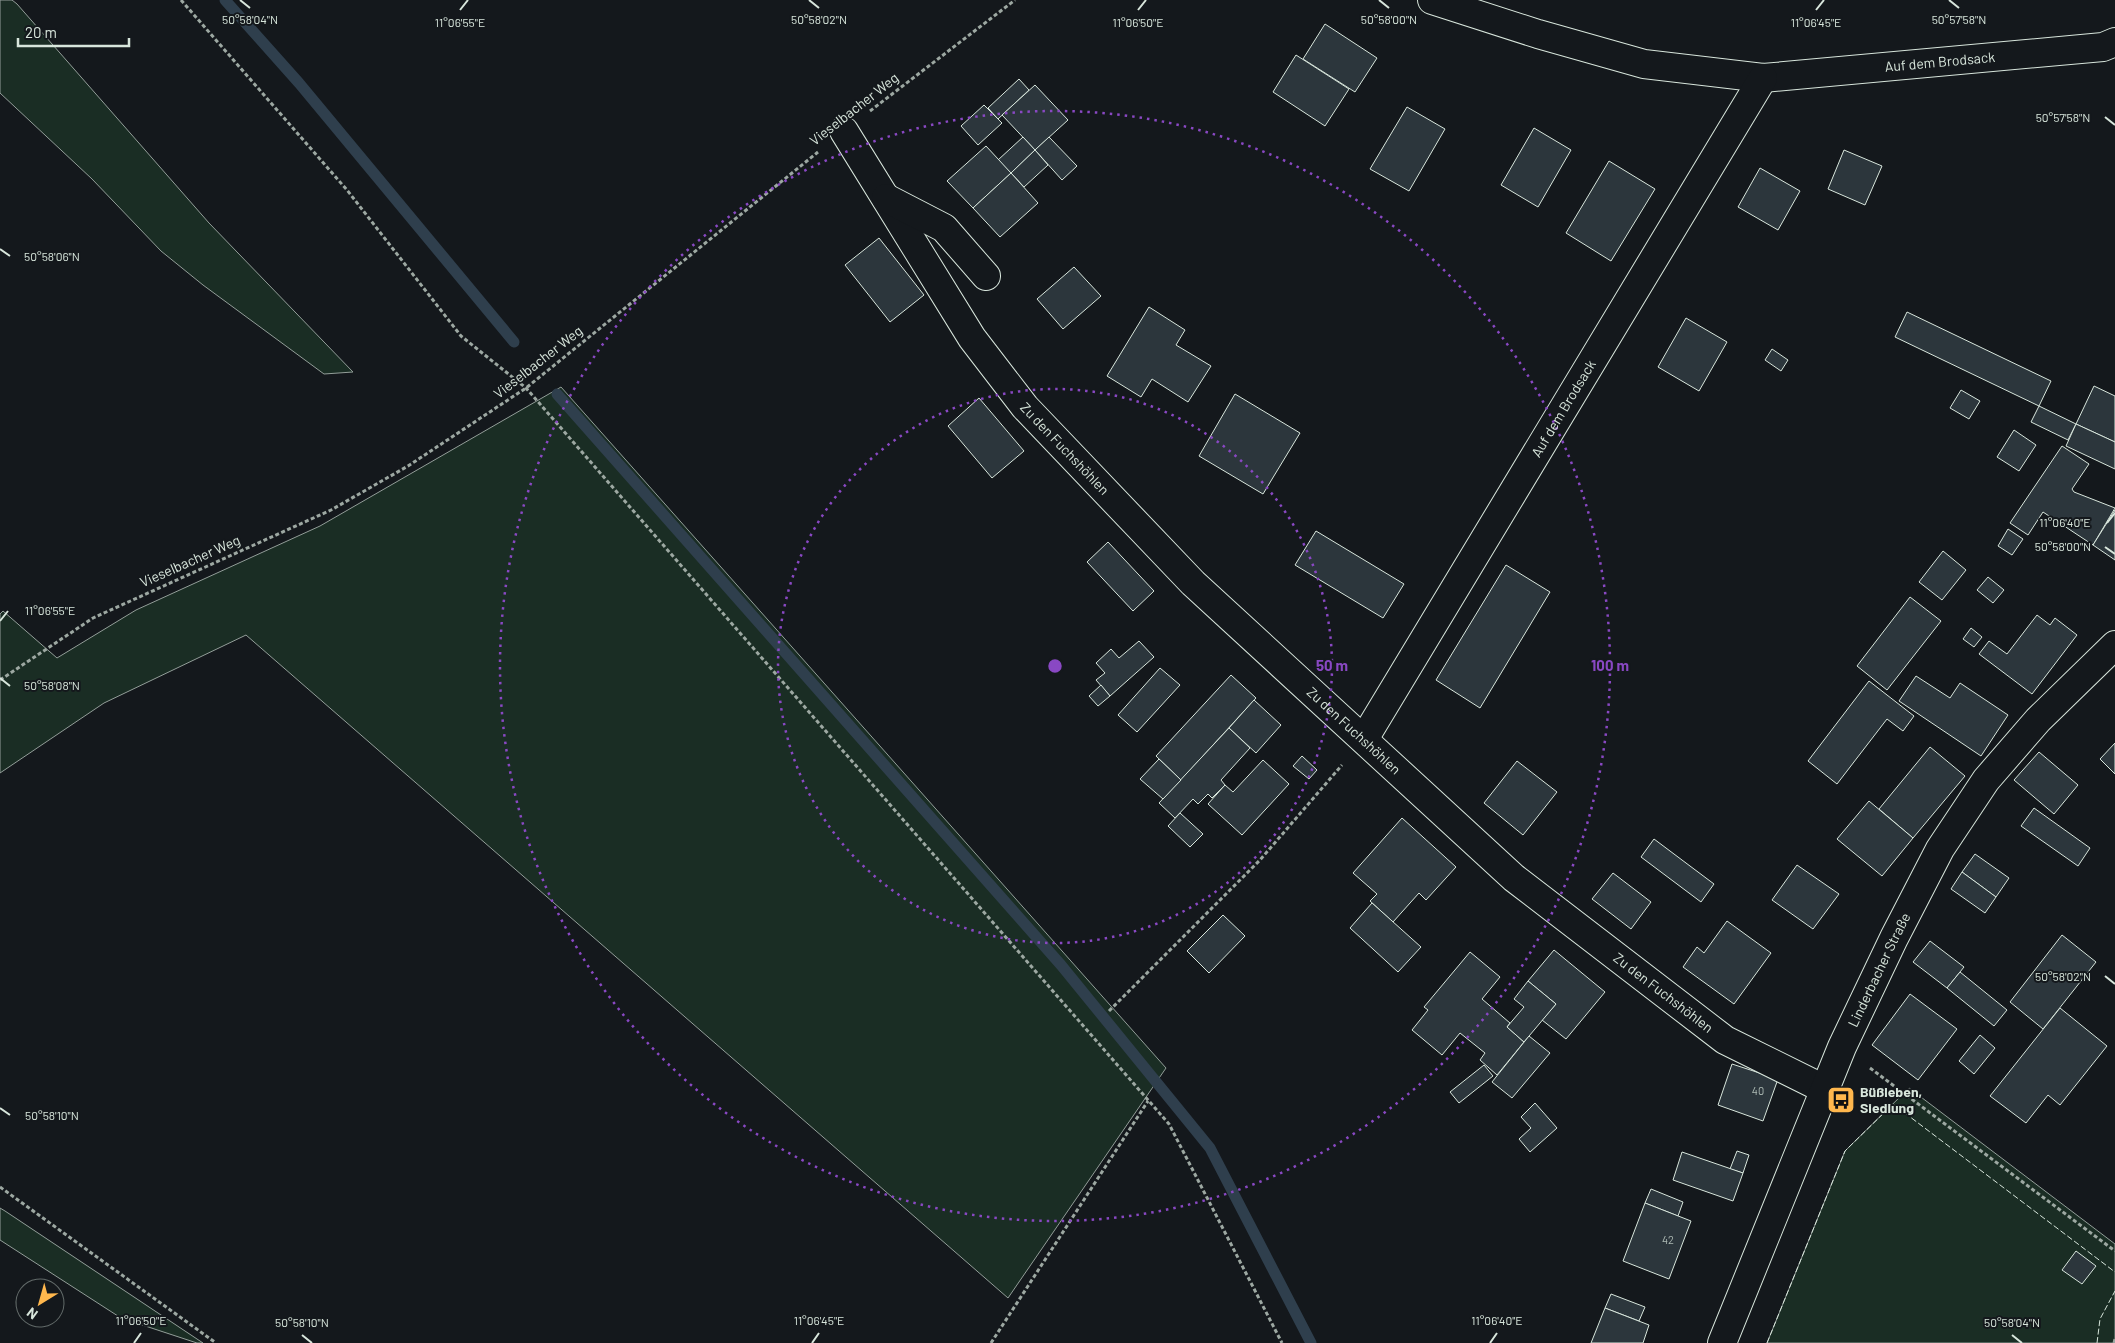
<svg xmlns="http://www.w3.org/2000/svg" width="2115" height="1343" viewBox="0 0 2115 1343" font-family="Barlow,sans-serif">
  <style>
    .green { fill: #1a2d24; stroke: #939e99 }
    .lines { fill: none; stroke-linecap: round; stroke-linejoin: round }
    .stream { stroke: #2f3f4d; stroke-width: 11 }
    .building { fill: #2c363c; stroke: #d8e6dc }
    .minor-casing { stroke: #d8e6dc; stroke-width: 30 }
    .tertiary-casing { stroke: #d8e6dc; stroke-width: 30 }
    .path { stroke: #9da8a2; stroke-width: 3; stroke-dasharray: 4 2.5; stroke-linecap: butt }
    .minor { stroke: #14181c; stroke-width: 28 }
    .tertiary { stroke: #14181c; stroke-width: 28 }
    .fence { stroke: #d8e6dc; stroke-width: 1; stroke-dasharray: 6 2.5; stroke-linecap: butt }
    .ticks { fill: none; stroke: #d8e6dc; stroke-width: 2 }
    .ring { fill: none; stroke: #8948c3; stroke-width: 2.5; stroke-dasharray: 2.5 5 }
    .labels { text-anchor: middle; stroke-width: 4; stroke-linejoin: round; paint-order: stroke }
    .number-label { font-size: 11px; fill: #adbab4 }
    .street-label { font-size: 14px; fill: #d8e6dc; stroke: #14181c }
    .poi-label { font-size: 14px; font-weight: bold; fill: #d8e6dc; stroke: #14181c; text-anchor: start }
    .ticks-label { font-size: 12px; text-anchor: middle; fill: #d8e6dc; stroke: #14181c; stroke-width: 4; stroke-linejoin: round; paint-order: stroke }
    .centre { fill: #8948c3; stroke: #14181c; stroke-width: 2.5 }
    .ring-label { font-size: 15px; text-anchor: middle; font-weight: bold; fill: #8948c3; stroke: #14181c; stroke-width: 4; stroke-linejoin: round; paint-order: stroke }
  </style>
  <rect width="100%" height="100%" fill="#14181c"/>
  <!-- green -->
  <g class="green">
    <path d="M0,0H12L17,4L209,223L353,372L324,374L203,285L161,251L92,179L0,93Z"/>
    <path d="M561,387L1166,1068L1008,1298L246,635L104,703L0,773V614L3,611L57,658L136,610L320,526Z"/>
    <path d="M1909,1088L2115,1244V1343H1767L1845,1151Z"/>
    <path d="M0,1208L5,1211L203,1343H197L121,1318L0,1240Z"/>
  </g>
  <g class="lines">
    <!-- stream -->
    <g class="stream">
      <path d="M225,0L299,83L514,342"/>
      <path d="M557,394L1061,965L1210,1148L1311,1343"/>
    </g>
  </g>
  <!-- building -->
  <g class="building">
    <path d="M1325,24L1377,58L1355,92L1303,59Z"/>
    <path d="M1296,55L1349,89L1325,126L1273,92Z"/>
    <path d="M1019,79L1029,90L998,119L988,108Z"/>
    <path d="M1035,85L1068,120L1035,150L1002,115Z"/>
    <path d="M984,105L1002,123L978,145L961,126Z"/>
    <path d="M1407,107L1445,129L1409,191L1370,169Z"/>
    <path d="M1534,128L1571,150L1538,207L1501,185Z"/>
    <path d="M1023,137L1035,150L1011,173L998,160Z"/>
    <path d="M1049,137L1077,166L1062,180L1035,150Z"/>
    <path d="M986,146L1011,173L973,208L947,181Z"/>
    <path d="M1035,150L1048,165L1024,187L1011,173Z"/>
    <path d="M1844,150L1882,166L1865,205L1828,189Z"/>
    <path d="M1609,161L1655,189L1611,261L1566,233Z"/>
    <path d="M1760,168L1800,191L1778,230L1738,207Z"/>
    <path d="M1011,173L1038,203L1000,237L973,208Z"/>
    <path d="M879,238L924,295L890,322L845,265Z"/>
    <path d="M1074,267L1101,296L1063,329L1037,299Z"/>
    <path d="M1149,307L1185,330L1176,345L1211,366L1188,402L1152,379L1141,397L1107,376Z"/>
    <path d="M1907,312L2051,381L2039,406L1895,337Z"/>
    <path d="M1686,318L1727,342L1699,391L1658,367Z"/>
    <path d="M1772,349L1788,360L1781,371L1765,360Z"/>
    <path d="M2094,386L2115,396V442L2076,424Z"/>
    <path d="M1961,390L1980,401L1969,419L1950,408Z"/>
    <path d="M1235,394L1300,433L1263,494L1199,456Z"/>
    <path d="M979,398L1024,451L992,478L948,426Z"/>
    <path d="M2039,406L2076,424L2068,440L2031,422Z"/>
    <path d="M2076,424L2115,442V469L2066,446Z"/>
    <path d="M2014,430L2036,445L2019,471L1997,457Z"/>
    <path d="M2062,446L2089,464L2072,489L2074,492L2115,508L2093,545L2043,512L2028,535L2010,523Z"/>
    <path d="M2115,510V560L2093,545Z"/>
    <path d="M2008,529L2023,539L2012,555L1998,546Z"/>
    <path d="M1316,531L1404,584L1383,618L1295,565Z"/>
    <path d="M1108,542L1154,591L1133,611L1087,562Z"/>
    <path d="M1943,551L1966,570L1942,600L1919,582Z"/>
    <path d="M1506,565L1550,592L1480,708L1436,680Z"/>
    <path d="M1988,577L2004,590L1993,603L1977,590Z"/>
    <path d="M1910,597L1941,621L1887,690L1857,666Z"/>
    <path d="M2037,615L2050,625L2055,618L2077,635L2032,694L1979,654L1989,641L2007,654Z"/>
    <path d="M1971,628L1982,637L1974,647L1963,639Z"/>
    <path d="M1139,641L1154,657L1110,696L1096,680L1105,673L1096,663L1111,649L1119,658Z"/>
    <path d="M1160,668L1180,685L1137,732L1118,715Z"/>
    <path d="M1231,675L1256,698L1181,780L1156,756Z"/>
    <path d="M1916,676L1950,698L1960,683L2008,715L1981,756L1899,701Z"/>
    <path d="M1869,681L1914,716L1903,731L1887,719L1837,784L1808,761Z"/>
    <path d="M1101,685L1110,696L1098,706L1089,696Z"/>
    <path d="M1254,700L1281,725L1256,753L1229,728Z"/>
    <path d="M1229,728L1250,748L1221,780L1225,785L1212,798L1208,794L1198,804L1193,799L1175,818L1159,803Z"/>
    <path d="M2115,743V774L2100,759Z"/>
    <path d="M1930,747L1965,776L1913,838L1879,809Z"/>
    <path d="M2039,752L2078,785L2054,814L2014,780Z"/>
    <path d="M1302,756L1317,770L1309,779L1293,766Z"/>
    <path d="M1159,759L1181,780L1163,799L1140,779Z"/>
    <path d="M1263,760L1289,784L1242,835L1208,804L1225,785L1233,792Z"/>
    <path d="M1517,761L1557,792L1523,835L1484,803Z"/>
    <path d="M1869,801L1913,838L1882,876L1837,839Z"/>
    <path d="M2034,808L2090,848L2078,866L2021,826Z"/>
    <path d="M1180,813L1203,834L1190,847L1168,826Z"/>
    <path d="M1402,818L1456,867L1426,900L1419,893L1393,922L1370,901L1377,894L1353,873Z"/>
    <path d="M1654,839L1714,884L1701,902L1641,857Z"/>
    <path d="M1975,854L2009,878L1996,897L1962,872Z"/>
    <path d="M1797,865L1839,894L1813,929L1772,900Z"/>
    <path d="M1962,872L1996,897L1985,913L1951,889Z"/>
    <path d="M1613,873L1651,902L1631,929L1592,899Z"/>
    <path d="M1372,903L1421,947L1398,972L1350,928Z"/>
    <path d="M1223,915L1245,936L1209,973L1187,951Z"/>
    <path d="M1727,921L1771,953L1734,1004L1683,967L1697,947L1704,953Z"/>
    <path d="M2062,935L2096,962L2043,1029L2010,1002Z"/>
    <path d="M1930,941L1964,967L1947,988L1913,962Z"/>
    <path d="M1554,950L1605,992L1566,1039L1542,1020L1556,1004L1528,981Z"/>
    <path d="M1470,952L1500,977L1482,999L1510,1023L1507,1027L1524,1042L1497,1075L1480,1060L1485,1053L1460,1033L1442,1055L1412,1030L1428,1010L1424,1007Z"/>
    <path d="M1960,972L2007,1010L1994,1026L1947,988Z"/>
    <path d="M1528,981L1556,1004L1524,1042L1507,1027L1524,1007L1514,999Z"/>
    <path d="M1910,994L1957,1029L1918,1080L1872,1045Z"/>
    <path d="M2060,1008L2107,1046L2060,1105L2048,1095L2026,1123L1990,1096Z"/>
    <path d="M1980,1035L1995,1048L1974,1074L1959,1061Z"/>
    <path d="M1529,1036L1550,1053L1512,1098L1492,1082Z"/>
    <path d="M1732,1064L1778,1079L1763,1121L1718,1105Z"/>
    <path d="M1484,1065L1493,1076L1459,1103L1450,1092Z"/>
    <path d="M1535,1103L1557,1128L1530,1152L1519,1139L1531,1128L1521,1117Z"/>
    <path d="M1737,1151L1749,1155L1743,1173L1730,1169Z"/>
    <path d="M1682,1152L1743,1173L1733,1201L1673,1180Z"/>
    <path d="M1651,1189L1683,1202L1678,1216L1645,1203Z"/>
    <path d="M1645,1203L1691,1221L1669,1279L1623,1261Z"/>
    <path d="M2076,1251L2096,1266L2082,1284L2062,1270Z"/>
    <path d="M1611,1294L1645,1307L1639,1321L1605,1308Z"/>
    <path d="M1605,1308L1649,1325L1643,1343H1591Z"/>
  </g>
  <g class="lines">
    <defs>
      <g id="minor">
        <path id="s1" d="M1432,0L1538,34L1644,64L1763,78L2103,47L2115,42"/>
        <path id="s2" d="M844,131L972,338L1025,407L1193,583L1514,878L1725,1040L1824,1089"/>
        <path d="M886,198L944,228L986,276"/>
        <path id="s3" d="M1364,739L1763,78"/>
      </g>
      <g id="tertiary">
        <path id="s4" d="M1722,1343L1842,1047L1894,938L1940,849L1986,780L2038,720L2115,645"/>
      </g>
    </defs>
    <!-- minor casing -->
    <use href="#minor" class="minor-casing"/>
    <!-- tertiary casing -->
    <use href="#tertiary" class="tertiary-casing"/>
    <!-- path -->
    <g class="path">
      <path d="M181,0L347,190L461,336L526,388L1169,1124L1282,1343"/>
      <path d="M870,111L1015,0"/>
      <path d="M0,680L93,618L331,510L408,466L526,388L818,152"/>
      <path d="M1109,1011L1260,860L1342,765"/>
      <path d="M1870,1068L2115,1251"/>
      <path d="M0,1187L216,1343"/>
      <path d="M991,1343L1148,1101"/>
      <path d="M2114,1343L2115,1339"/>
    </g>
    <!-- minor -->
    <use href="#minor" class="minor"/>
    <!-- tertiary -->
    <use href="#tertiary" class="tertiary"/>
    <!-- fence -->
    <g class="fence">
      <path d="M1767,1343L1845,1151L1893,1104L2115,1272"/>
      <path d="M2097,1343L2100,1319L2115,1291"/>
    </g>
  </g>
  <!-- ticks -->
  <path class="ticks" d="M240,0L250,8M809,0L819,8M1379,0L1389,8M1949,0L1959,8M460,10L468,0M1138,10L1146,0M1816,10L1824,0M2105,117L2115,125M0,249L10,256M2107,523L2115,513M2105,547L2115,554M0,621L8,611M0,678L10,686M2105,976L2115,984M0,1108L10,1115M302,1335L312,1343M2012,1335L2022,1343M134,1343L141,1333M812,1343L819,1333M1490,1343L1497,1333"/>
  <!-- distance rings -->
  <g class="ring">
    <circle cx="1055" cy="666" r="277"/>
    <circle cx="1055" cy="666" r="555"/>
  </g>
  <!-- icons -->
  <defs>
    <symbol id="bus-square" viewBox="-11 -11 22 22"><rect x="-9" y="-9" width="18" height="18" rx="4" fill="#ffb74d" stroke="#14181c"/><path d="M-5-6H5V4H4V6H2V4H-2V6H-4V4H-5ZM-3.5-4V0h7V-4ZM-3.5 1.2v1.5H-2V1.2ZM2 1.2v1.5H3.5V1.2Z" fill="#111"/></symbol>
  </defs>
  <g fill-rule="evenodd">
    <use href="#bus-square" x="1825" y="1084" width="32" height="32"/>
  </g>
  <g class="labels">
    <!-- number labels -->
    <g class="number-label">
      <text x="1758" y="1095">40</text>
      <text x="1668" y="1244">42</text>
    </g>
    <!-- street labels -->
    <g class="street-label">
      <text dy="5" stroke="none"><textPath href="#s1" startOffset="519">Auf dem Brodsack</textPath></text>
      <text transform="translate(854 109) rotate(-38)" y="5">Vieselbacher Weg</text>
      <text transform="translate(538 362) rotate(-38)" y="5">Vieselbacher Weg</text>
      <text dy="5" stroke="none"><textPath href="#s3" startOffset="386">Auf dem Brodsack</textPath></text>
      <text dy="5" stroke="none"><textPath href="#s2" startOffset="388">Zu den Fuchshöhlen</textPath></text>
      <text transform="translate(190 561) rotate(-24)" y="5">Vieselbacher Weg</text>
      <text dy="5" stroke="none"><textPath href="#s2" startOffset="792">Zu den Fuchshöhlen</textPath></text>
      <text dy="5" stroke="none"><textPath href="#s4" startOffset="405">Linderbacher Straße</textPath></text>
      <text dy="5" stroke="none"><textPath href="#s2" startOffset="1198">Zu den Fuchshöhlen</textPath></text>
    </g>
    <!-- poi labels -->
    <g class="poi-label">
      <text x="1860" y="1097">Büßleben,<tspan x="1860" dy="16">Siedlung</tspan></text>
    </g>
  </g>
  <g class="ticks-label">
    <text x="1959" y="24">50°57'58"N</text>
    <text x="250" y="24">50°58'04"N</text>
    <text x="819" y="24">50°58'02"N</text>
    <text x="1389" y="24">50°58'00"N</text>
    <text x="460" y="27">11°06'55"E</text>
    <text x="1138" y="27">11°06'50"E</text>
    <text x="1816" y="27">11°06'45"E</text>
    <text x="2063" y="122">50°57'58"N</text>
    <text x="52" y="261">50°58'06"N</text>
    <text x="2065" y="527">11°06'40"E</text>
    <text x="2063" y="551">50°58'00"N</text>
    <text x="50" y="615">11°06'55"E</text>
    <text x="52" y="690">50°58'08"N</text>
    <text x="2063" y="981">50°58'02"N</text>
    <text x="52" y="1120">50°58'10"N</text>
    <text x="141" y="1325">11°06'50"E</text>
    <text x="819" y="1325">11°06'45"E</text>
    <text x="1497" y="1325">11°06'40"E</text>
    <text x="302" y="1327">50°58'10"N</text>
    <text x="2012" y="1327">50°58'04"N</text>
  </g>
  <circle cx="1055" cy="666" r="8" class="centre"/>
  <g class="ring-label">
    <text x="1332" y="671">50 m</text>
    <text x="1610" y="671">100 m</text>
  </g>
  <!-- north arrow -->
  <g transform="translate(40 1303) rotate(217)"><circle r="24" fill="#14181c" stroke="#626a69"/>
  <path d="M0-4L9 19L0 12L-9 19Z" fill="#ffb74d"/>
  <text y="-8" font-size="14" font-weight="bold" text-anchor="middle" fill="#d8e6dc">N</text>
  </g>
  <!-- scale -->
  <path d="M18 38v8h111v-8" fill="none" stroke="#d8e6dc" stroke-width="2.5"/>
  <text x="25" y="38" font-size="15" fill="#d8e6dc" stroke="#14181c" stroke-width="4" paint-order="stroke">20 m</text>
</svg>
